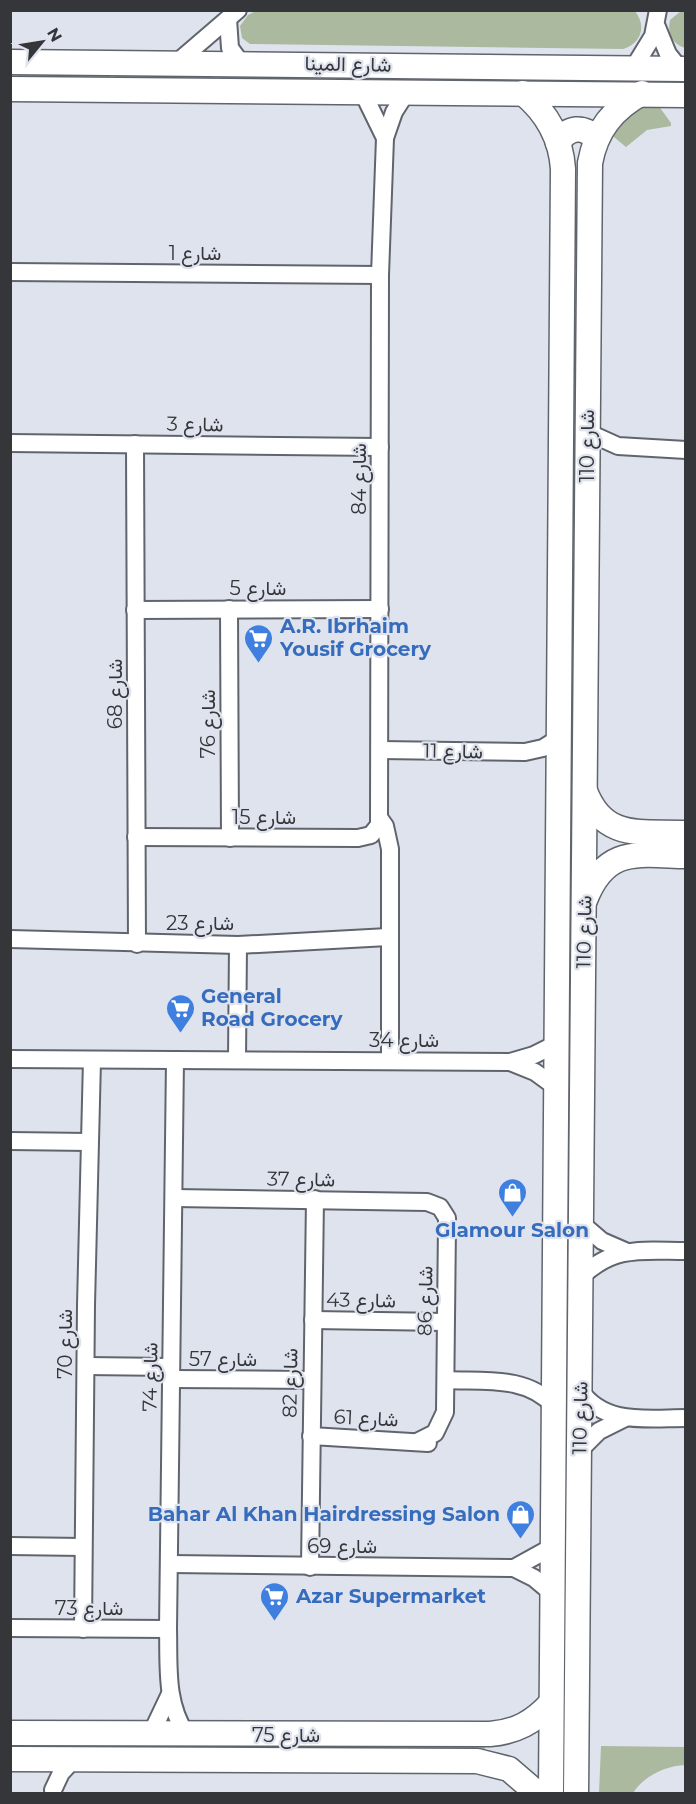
<svg xmlns="http://www.w3.org/2000/svg" width="696" height="1804" viewBox="0 0 696 1804" font-family="Montserrat,Vazirmatn,sans-serif">
  <style>
    .green { fill: #abb99f }
    .lines { fill: none; stroke-linecap: round; stroke-linejoin: round }
    .street-casing { stroke: #60656d; stroke-width: 20 }
    .secondary-casing { stroke: #60656d; stroke-width: 27 }
    .street { stroke: #fff; stroke-width: 16 }
    .secondary { stroke: #fff; stroke-width: 24 }
    .labels { text-anchor: middle; stroke-width: 4.5; stroke-linejoin: round; paint-order: stroke }
    .street-label { font-size: 20px; fill: #34363a; stroke: #dfe3ed }
    .shop-label { font-size: 20px; font-weight: bold; fill: #366cbe; stroke: #dfe3ed; text-anchor: start }
  </style>
  <rect width="100%" height="100%" fill="#dfe3ed"/>
  <!-- green -->
  <g class="green">
    <path d="M258,10H634C647,25 642,43 623,49L250,44L242,38L240,26L248,15Z"/>
    <path d="M681,11H685V48C672,44 667,33 670,20Z"/>
    <rect x="18" y="72" width="92" height="8"/>
    <path d="M115,72L214,73V81L114,80Z"/>
    <path d="M219,73L313,74V82L219,81Z"/>
    <path d="M440,74L514,75V84L440,82Z"/>
    <path d="M519,76L613,77V85L519,84Z"/>
    <path d="M649,104L658,105L671,123V126L647,130L626,147L609,133L639,107Z"/>
    <path d="M572,211H580L579,270H572Z"/>
    <path d="M572,274H579V335H571Z"/>
    <path d="M571,339H579L578,400H570Z"/>
    <path d="M571,403L578,404V464L570,463Z"/>
    <path d="M570,467H578L577,528H570Z"/>
    <rect x="146" y="1743" width="82" height="8"/>
    <path d="M233,1744H316L315,1752H233Z"/>
    <path d="M321,1744L402,1745V1753H321Z"/>
    <path d="M407,1745H485V1754L407,1753Z"/>
    <path d="M601,1746L685,1747V1765C665,1766 644,1776 633,1793H599Z"/>
  </g>
  <g class="lines">
    <defs>
      <g id="street">
        <path d="M228,19L230,48L241,63"/>
        <path d="M657,27L668,54L680,69"/>
        <path d="M174,65L238,10"/>
        <path d="M634,67L653,36L658,10"/>
        <path d="M362,91L385,138"/>
        <path d="M10,272L380,275"/>
        <path d="M587,432L618,446L686,450"/>
        <path d="M10,443L380,447"/>
        <path d="M135,444L137,944"/>
        <path d="M229,609L230,838"/>
        <path d="M135,610L380,609"/>
        <path d="M380,750L525,752L543,748L559,738"/>
        <path d="M380,819L385,826L390,849V1061"/>
        <path d="M136,837L358,838L371,835L379,825L380,275L385,138L394,112L408,90"/>
        <path d="M10,939L238,945L388,937"/>
        <path d="M10,1059L510,1062L534,1055L556,1044"/>
        <path d="M175,1060L168,1629C169,1666 165,1702 186,1734"/>
        <path d="M237,1060L238,945"/>
        <path d="M510,1062L535,1072L557,1088"/>
        <path d="M10,1141L89,1142"/>
        <path d="M174,1198L427,1202L440,1207L447,1218V1225L445,1412L435,1433L419,1441"/>
        <path d="M581,1223L602,1241L625,1251"/>
        <path d="M581,1277C614,1245 643,1251 686,1251"/>
        <path d="M313,1320L445,1322"/>
        <path d="M86,1366L171,1367"/>
        <path d="M172,1379L311,1380"/>
        <path d="M446,1380C483,1382 526,1375 554,1406"/>
        <path d="M580,1390C604,1426 648,1418 686,1418"/>
        <path d="M311,1436L428,1443"/>
        <path d="M579,1451L599,1431L625,1418"/>
        <path d="M10,1546L83,1547"/>
        <path d="M170,1564L514,1568L534,1578L552,1593"/>
        <path d="M310,1567L315,1199"/>
        <path d="M514,1568L552,1547"/>
        <path d="M10,1628L168,1629"/>
        <path d="M83,1629L86,1305L92,1060"/>
        <path d="M151,1734L170,1694"/>
        <path d="M53,1790L61,1773L74,1759"/>
      </g>
      <g id="secondary">
        <path d="M10,62L686,69"/>
        <path d="M10,89L686,95"/>
        <path d="M523,93C547,113 561,138 563,169L551,1794"/>
        <path d="M558,143C567,127 585,124 596,140"/>
        <path d="M585,791C604,841 641,831 686,833"/>
        <path d="M585,900C606,846 637,855 686,856"/>
        <path d="M10,1733L490,1734C516,1732 534,1722 551,1703"/>
        <path d="M10,1759L477,1761L509,1769L538,1794"/>
        <path d="M576,1794L590,163C596,130 613,109 642,93"/>
      </g>
    </defs>
    <!-- street casing -->
    <use href="#street" class="street-casing"/>
    <!-- secondary casing -->
    <use href="#secondary" class="secondary-casing"/>
    <!-- street -->
    <use href="#street" class="street"/>
    <!-- secondary -->
    <use href="#secondary" class="secondary"/>
  </g>
  <!-- icons -->
  <defs>
    <symbol id="supermarket-pin" viewBox="-11 -11 22 30"><path d="M0 17L-7.5 6A9.5 9.5 0 1 1 7.5 6Z" fill="#3f7fe0" stroke="#dfe3ed"/><path d="M-6-5.5h2.5l.6 2H6L4.5 2H-2.5L-4.4-4H-6ZM-1.5 3.2a1.3 1.3 0 1 0 .1 0ZM3 3.2a1.3 1.3 0 1 0 .1 0Z" fill="#fff"/></symbol>
    <symbol id="shop-pin" viewBox="-11 -11 22 30"><path d="M0 17L-7.5 6A9.5 9.5 0 1 1 7.5 6Z" fill="#3f7fe0" stroke="#dfe3ed"/><path d="M-5-2.5h2.3a2.7 3.5 0 0 1 5.4 0H5L5.5 6h-11ZM-1.5-2.5h3a1.5 2.3 0 0 0-3 0Z" fill="#fff"/></symbol>
  </defs>
  <g fill-rule="evenodd">
    <use href="#supermarket-pin" x="242" y="622" width="33" height="45"/>
    <use href="#supermarket-pin" x="164" y="992" width="33" height="45"/>
    <use href="#shop-pin" x="496" y="1176" width="33" height="45"/>
    <use href="#shop-pin" x="504" y="1498" width="33" height="45"/>
    <use href="#supermarket-pin" x="258" y="1580" width="33" height="45"/>
  </g>
  <g class="labels">
    <!-- street labels -->
    <g class="street-label">
      <text transform="translate(348 64) rotate(1)" y="7">شارع المينا</text>
      <text x="195" y="260">شارع 1</text>
      <text transform="translate(195 424) rotate(1)" y="7">شارع 3</text>
      <text transform="translate(587 446) rotate(-90)" y="7">شارع 110</text>
      <text transform="translate(359 479) rotate(-90)" y="7">شارع 84</text>
      <text x="258" y="595">شارع 5</text>
      <text transform="translate(115 694) rotate(-90)" y="7">شارع 68</text>
      <text transform="translate(208 724) rotate(-90)" y="7">شارع 76</text>
      <text transform="translate(453 751) rotate(1)" y="7">شارع 11</text>
      <text x="264" y="824">شارع 15</text>
      <text x="200" y="930">شارع 23</text>
      <text transform="translate(584 932) rotate(-89)" y="7">شارع 110</text>
      <text x="404" y="1047">شارع 34</text>
      <text transform="translate(301 1179) rotate(1)" y="7">شارع 37</text>
      <text transform="translate(361 1300) rotate(1)" y="7">شارع 43</text>
      <text transform="translate(425 1301) rotate(-89)" y="7">شارع 86</text>
      <text transform="translate(65 1344) rotate(-90)" y="7">شارع 70</text>
      <text x="223" y="1366">شارع 57</text>
      <text transform="translate(150 1377) rotate(-89)" y="7">شارع 74</text>
      <text transform="translate(290 1383) rotate(-89)" y="7">شارع 82</text>
      <text transform="translate(366 1418) rotate(3)" y="7">شارع 61</text>
      <text transform="translate(580 1418) rotate(-89)" y="7">شارع 110</text>
      <text x="342" y="1553">شارع 69</text>
      <text x="89" y="1615">شارع 73</text>
      <text x="286" y="1742">شارع 75</text>
    </g>
    <!-- shop labels -->
    <g class="shop-label">
      <text x="280" y="633">A.R. Ibrhaim<tspan x="280" dy="23">Yousif Grocery</tspan></text>
      <text x="201" y="1003">General<tspan x="201" dy="23">Road Grocery</tspan></text>
      <text x="512" y="1237" text-anchor="middle">Glamour Salon</text>
      <text x="500" y="1521" text-anchor="end">Bahar Al Khan Hairdressing Salon</text>
      <text x="296" y="1603">Azar Supermarket</text>
    </g>
  </g>
  <!-- border -->
  <rect width="696" height="1804" fill="none" stroke="#34363a" stroke-width="24"/>
  <!-- north arrow -->
  <g transform="translate(42 42) rotate(60)" stroke="#dfe3ed" stroke-width="4.5" paint-order="stroke">
  <path d="M0-4.5L10 22L0 15L-10 22Z" fill="#34363a"/>
  <text y="-9" font-size="16" font-weight="bold" text-anchor="middle" fill="#34363a">N</text>
  </g>
</svg>
